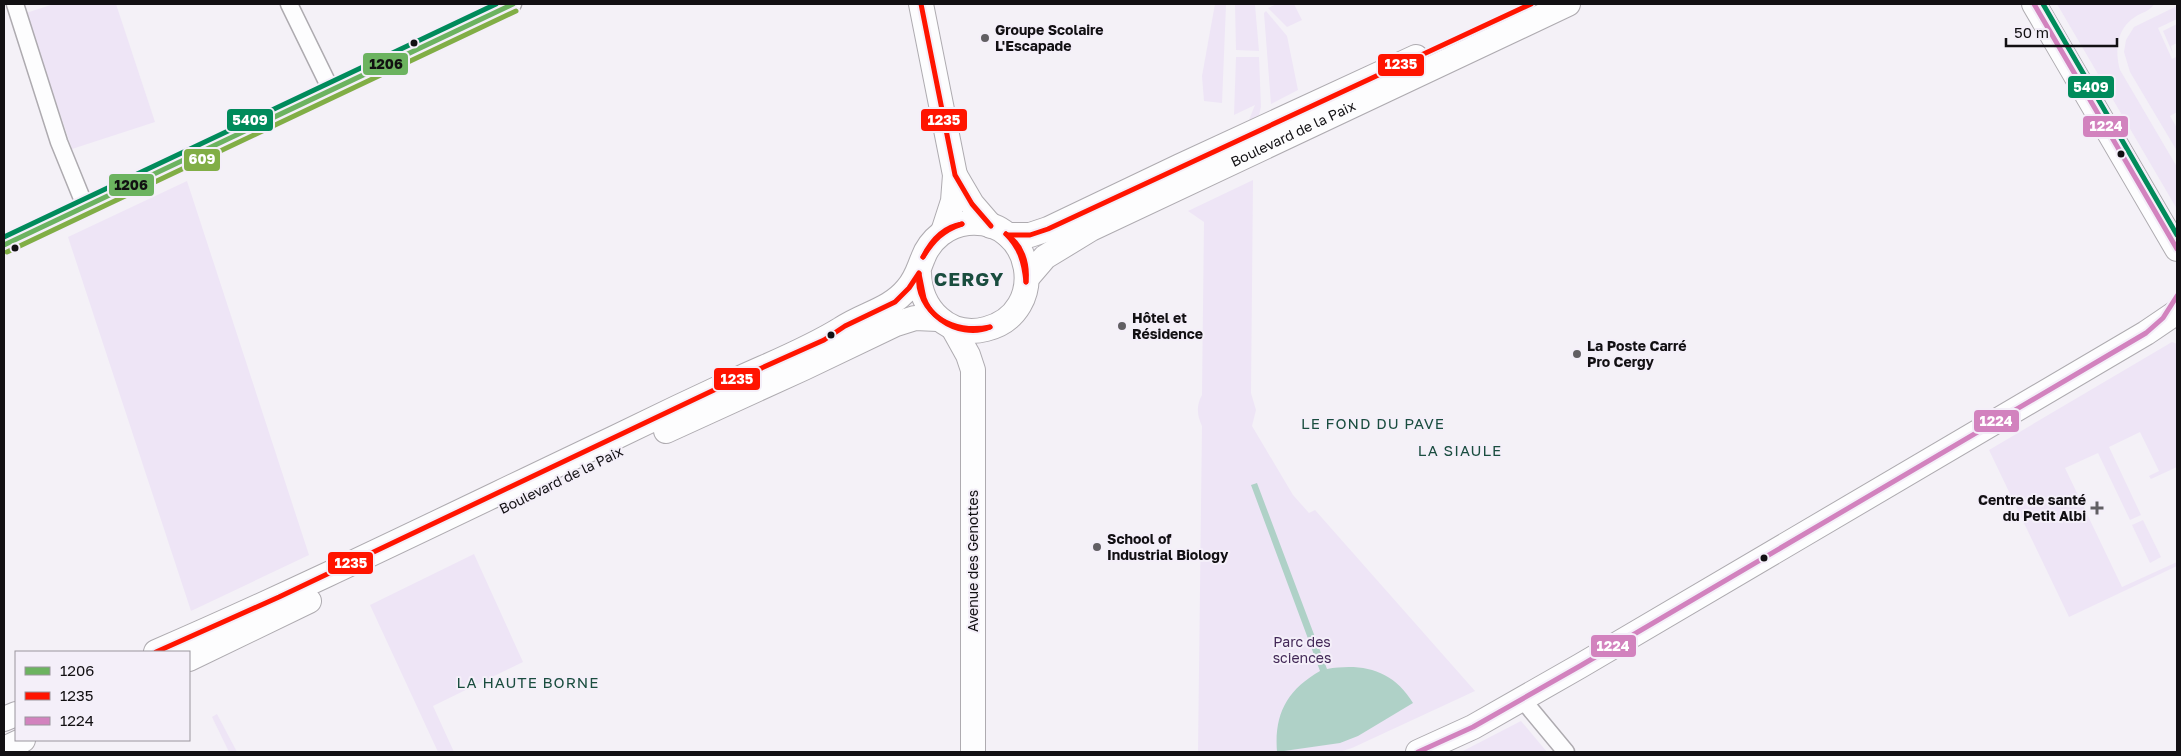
<svg xmlns="http://www.w3.org/2000/svg" width="2181" height="756" viewBox="0 0 2181 756" font-family="'Golos Text',sans-serif">
  <style>
    .green { fill: #eee5f6 }
    .water { fill: #afd1c7 }
    .lines { fill: none; stroke-linecap: round; stroke-linejoin: round }
    .street-casing { stroke: #aeabb0; stroke-width: 19 }
    .secondary-casing { stroke: #aeabb0; stroke-width: 26 }
    .street { stroke: #fdfdfe; stroke-width: 16 }
    .secondary { stroke: #fdfdfe; stroke-width: 24 }
    .bus-1-casing { stroke: #f4eff9; stroke-width: 9 }
    .bus-2-casing { stroke: #f4eff9; stroke-width: 9 }
    .bus-3-casing { stroke: #f4eff9; stroke-width: 9 }
    .bus-4-casing { stroke: #f4eff9; stroke-width: 9 }
    .bus-5-casing { stroke: #f4eff9; stroke-width: 9 }
    .bus-1 { stroke: #6cb360; stroke-width: 5 }
    .bus-2 { stroke: #ff1400; stroke-width: 5 }
    .bus-3 { stroke: #d282be; stroke-width: 5 }
    .bus-4 { stroke: #81ae46; stroke-width: 5 }
    .bus-5 { stroke: #008b5b; stroke-width: 5 }
    .poi-dot { fill: #615f63; stroke: #f4eff9; stroke-width: 2 }
    .bus-dot { fill: #121013; stroke: #f4eff9; stroke-width: 2 }
    .labels { text-anchor: middle; stroke-width: 4; stroke-linejoin: round; paint-order: stroke }
    .poi-label { font-size: 14px; font-weight: bold; fill: #121013; stroke: #f4eff9; text-anchor: start }
    .street-label { font-size: 14px; fill: #121013; stroke: #f4eff9 }
    .park-label { font-size: 14px; fill: #422757; stroke: #f4eff9 }
    .neighbourhood-label { font-size: 15px; letter-spacing: 1px; fill: #1a4d3f; stroke: #f4eff9 }
    .district-label { font-size: 19px; font-weight: bold; letter-spacing: 1px; fill: #1a4d3f; stroke: #f4eff9 }
    .line-badge { stroke: #f4eff9; stroke-width: 2 }
    .badge-label { font-size: 14px; text-anchor: middle; font-weight: bold; fill: #fff }
    .pale-badge-label { font-size: 14px; text-anchor: middle; font-weight: bold; fill: #111 }
  </style>
  <rect width="100%" height="100%" fill="#f4f1f7"/>
  <!-- green -->
  <g class="green">
    <path d="M54,4H116L155,122L72,149L26,13Z"/>
    <path d="M1215,4L1226,5L1222,103L1204,101L1202,76Z"/>
    <path d="M1277,4H1294L1302,20L1287,27L1268,8Z"/>
    <path d="M2057,4H2154C2149,12 2142,12 2135,17C2116,29 2115,51 2120,70L2177,167V209Z"/>
    <path d="M1235,5H1255L1259,51L1236,50Z"/>
    <path d="M2177,6V19L2158,28L2172,59L2176,57L2177,59V112L2170,116L2177,128V151L2130,72L2124,52L2126,40L2134,27Z"/>
    <path d="M1266,11L1287,36L1298,90L1271,104L1264,13Z"/>
    <path d="M2177,24V43L2171,46L2173,54L2163,31Z"/>
    <path d="M1236,57H1259L1261,107L1259,115L1249,120L1255,105L1234,115Z"/>
    <path d="M1253,180L1251,393L1256,410L1252,426L1293,495L1309,513L1315,510L1475,691L1352,748L1339,752H1198L1202,426C1197,415 1196,406 1202,395L1204,222L1188,211Z"/>
    <path d="M187,181L309,555L191,611L68,237Z"/>
    <path d="M2172,342L2177,344V467L2151,479L2149,476L2159,471L2140,432L2109,447L2141,515L2130,520L2098,453L2065,468L2122,587L2177,562V566L2069,617L1989,450Z"/>
    <path d="M2143,520L2161,557L2150,563L2132,525Z"/>
    <path d="M474,554L523,662L433,706L454,752H438L370,605Z"/>
    <path d="M217,714L237,752H229L212,717Z"/>
    <path d="M1521,721L1547,752H1461Z"/>
  </g>
  <!-- water -->
  <path class="water" d="M1257,483L1327,669C1363,663 1393,670 1413,703L1358,736L1340,743L1277,752C1274,714 1287,690 1320,671L1251,485Z"/>
  <g class="lines">
    <defs>
      <g id="street">
        <path d="M15,4L59,142L85,206"/>
        <path d="M289,4L331,90"/>
        <path d="M4,245L513,4"/>
        <path d="M1522,699L1566,752"/>
      </g>
      <g id="secondary">
        <path d="M921,4L955,175L953,201L943,232"/>
        <path d="M2034,4L2177,249"/>
        <path d="M955,175L972,204L991,226"/>
        <path d="M1008,235H1030L1048,229L1180,166L1416,57"/>
        <path id="s1" d="M1027,278L1045,257L1091,229L1568,4"/>
        <path d="M953,328L968,355L973,370V752"/>
        <path d="M666,431L804,368L896,324L915,318L938,319"/>
        <path d="M156,652C311,585 462,510 614,438C655,418 697,398 738,379C773,363 809,349 841,329C863,314 890,310 907,289C916,279 918,270 923,258C930,239 948,225 968,223C1034,217 1050,313 986,329C949,339 920,309 919,273"/>
        <path d="M189,659L309,601"/>
        <path d="M4,719L16,714"/>
        <path d="M4,749L23,740"/>
        <path d="M1418,752L1473,727L1580,666L2146,333L2177,312"/>
      </g>
    </defs>
    <!-- street casing -->
    <use href="#street" class="street-casing"/>
    <!-- secondary casing -->
    <use href="#secondary" class="secondary-casing"/>
    <!-- street -->
    <use href="#street" class="street"/>
    <!-- secondary -->
    <use href="#secondary" class="secondary"/>
    <defs>
      <path id="bus-1" d="M4,245L513,4"/>
      <g id="bus-2">
        <path d="M921,4L955,175L972,204L991,226"/>
        <path d="M1006,234C1022,244 1028,264 1026,282"/>
        <path d="M1006,234C1020,248 1024,262 1026,282"/>
        <path d="M1008,235H1030L1048,229L1531,4"/>
        <path d="M923,257C931,241 943,227 962,224"/>
        <path d="M923,257C933,241 943,230 962,224"/>
        <path d="M919,274C921,282 922,290 924,298C934,325 965,332 990,327"/>
        <path d="M919,274C914,311 958,341 990,327"/>
        <path d="M156,652L279,597L735,380L824,340L845,326L895,302L909,288L919,273"/>
      </g>
      <g id="bus-3">
        <path d="M2034,4L2177,249"/>
        <path d="M1418,752L1473,727L1580,666L2146,333L2163,318L2177,296"/>
      </g>
      <path id="bus-4" d="M7,252L516,11"/>
      <g id="bus-5">
        <path d="M2043,4L2177,235"/>
        <path d="M4,237L496,4"/>
      </g>
    </defs>
    <!-- bus-1 casing -->
    <use href="#bus-1" class="bus-1-casing"/>
    <!-- bus-2 casing -->
    <use href="#bus-2" class="bus-2-casing"/>
    <!-- bus-3 casing -->
    <use href="#bus-3" class="bus-3-casing"/>
    <!-- bus-4 casing -->
    <use href="#bus-4" class="bus-4-casing"/>
    <!-- bus-5 casing -->
    <use href="#bus-5" class="bus-5-casing"/>
    <!-- bus-1 -->
    <use href="#bus-1" class="bus-1"/>
    <!-- bus-2 -->
    <use href="#bus-2" class="bus-2"/>
    <!-- bus-3 -->
    <use href="#bus-3" class="bus-3"/>
    <!-- bus-4 -->
    <use href="#bus-4" class="bus-4"/>
    <!-- bus-5 -->
    <use href="#bus-5" class="bus-5"/>
  </g>
  <!-- markers -->
  <g class="poi-dot">
    <circle cx="985" cy="38" r="5"/>
    <circle cx="1122" cy="326" r="5"/>
    <circle cx="1577" cy="354" r="5"/>
    <path d="M2094.5 500.5h5v5h5v5h-5v5h-5v-5h-5v-5h5z"/>
    <circle cx="1097" cy="547" r="5"/>
  </g>
  <g class="bus-dot">
    <circle cx="414" cy="43" r="4.5"/>
    <circle cx="2121" cy="154" r="4.5"/>
    <circle cx="15" cy="248" r="4.5"/>
    <circle cx="831" cy="335" r="4.5"/>
    <circle cx="1764" cy="558" r="4.5"/>
  </g>
  <g class="labels">
    <!-- poi labels -->
    <g class="poi-label">
      <text x="995" y="35">Groupe Scolaire<tspan x="995" dy="16">L'Escapade</tspan></text>
      <text x="1132" y="323">Hôtel et<tspan x="1132" dy="16">Résidence</tspan></text>
      <text x="1587" y="351">La Poste Carré<tspan x="1587" dy="16">Pro Cergy</tspan></text>
      <text x="2086" y="505" text-anchor="end">Centre de santé<tspan x="2086" dy="16">du Petit Albi</tspan></text>
      <text x="1107" y="544">School of<tspan x="1107" dy="16">Industrial Biology</tspan></text>
    </g>
    <!-- street labels -->
    <g class="street-label">
      <text dy="5" stroke="none"><textPath href="#s1" startOffset="305">Boulevard de la Paix</textPath></text>
      <text transform="translate(561 480) rotate(-26)" y="5">Boulevard de la Paix</text>
      <text transform="translate(973 561) rotate(-90)" y="5">Avenue des Genottes</text>
    </g>
    <!-- park labels -->
    <g class="park-label">
      <text x="1302" y="647">Parc des<tspan x="1302" dy="16">sciences</tspan></text>
    </g>
    <!-- neighbourhood labels -->
    <g class="neighbourhood-label">
      <text x="1373" y="429">LE FOND DU PAVE</text>
      <text x="1460" y="456">LA SIAULE</text>
      <text x="528" y="688">LA HAUTE BORNE</text>
    </g>
    <!-- district labels -->
    <g class="district-label">
      <text x="969" y="286">CERGY</text>
    </g>
  </g>
  <g class="line-badge">
    <rect x="362" y="52" width="47" height="24" rx="5" fill="#6cb360"/>
    <rect x="1377" y="53" width="48" height="24" rx="5" fill="#ff1400"/>
    <rect x="2067" y="75" width="48" height="24" rx="5" fill="#008b5b"/>
    <rect x="920" y="108" width="48" height="24" rx="5" fill="#ff1400"/>
    <rect x="226" y="108" width="48" height="24" rx="5" fill="#008b5b"/>
    <rect x="2082" y="115" width="47" height="23" rx="5" fill="#d282be"/>
    <rect x="183" y="148" width="38" height="24" rx="5" fill="#81ae46"/>
    <rect x="108" y="173" width="47" height="24" rx="5" fill="#6cb360"/>
    <rect x="713" y="367" width="48" height="24" rx="5" fill="#ff1400"/>
    <rect x="1973" y="409" width="47" height="24" rx="5" fill="#d282be"/>
    <rect x="327" y="551" width="47" height="24" rx="5" fill="#ff1400"/>
    <rect x="1590" y="634" width="47" height="24" rx="5" fill="#d282be"/>
  </g>
  <g class="badge-label">
    <text x="1401" y="69">1235</text>
    <text x="2091" y="92">5409</text>
    <text x="944" y="125">1235</text>
    <text x="250" y="125">5409</text>
    <text x="2106" y="131">1224</text>
    <text x="202" y="164">609</text>
    <text x="737" y="384">1235</text>
    <text x="1996" y="426">1224</text>
    <text x="351" y="568">1235</text>
    <text x="1613" y="651">1224</text>
  </g>
  <g class="pale-badge-label">
    <text x="386" y="69">1206</text>
    <text x="131" y="190">1206</text>
  </g>
  <!-- border -->
  <rect width="2181" height="756" fill="none" stroke="#121013" stroke-width="10"/>
  <!-- legend -->
  <rect x="15" y="651" width="175" height="90" fill="#f4eff9" stroke="#9a969d"/>
  <rect x="25" y="667" width="25" height="8" fill="#6cb360" stroke="#9a969d"/>
  <text x="60" y="676" font-size="15" fill="#121013">1206</text>
  <rect x="25" y="692" width="25" height="8" fill="#ff1400" stroke="#9a969d"/>
  <text x="60" y="701" font-size="15" fill="#121013">1235</text>
  <rect x="25" y="717" width="25" height="8" fill="#d282be" stroke="#9a969d"/>
  <text x="60" y="726" font-size="15" fill="#121013">1224</text>
  <!-- scale -->
  <path d="M2006 38v8h111v-8" fill="none" stroke="#121013" stroke-width="2.5"/>
  <text x="2014" y="38" font-size="15" fill="#121013" stroke="#f4eff9" stroke-width="4" paint-order="stroke">50 m</text>
</svg>
